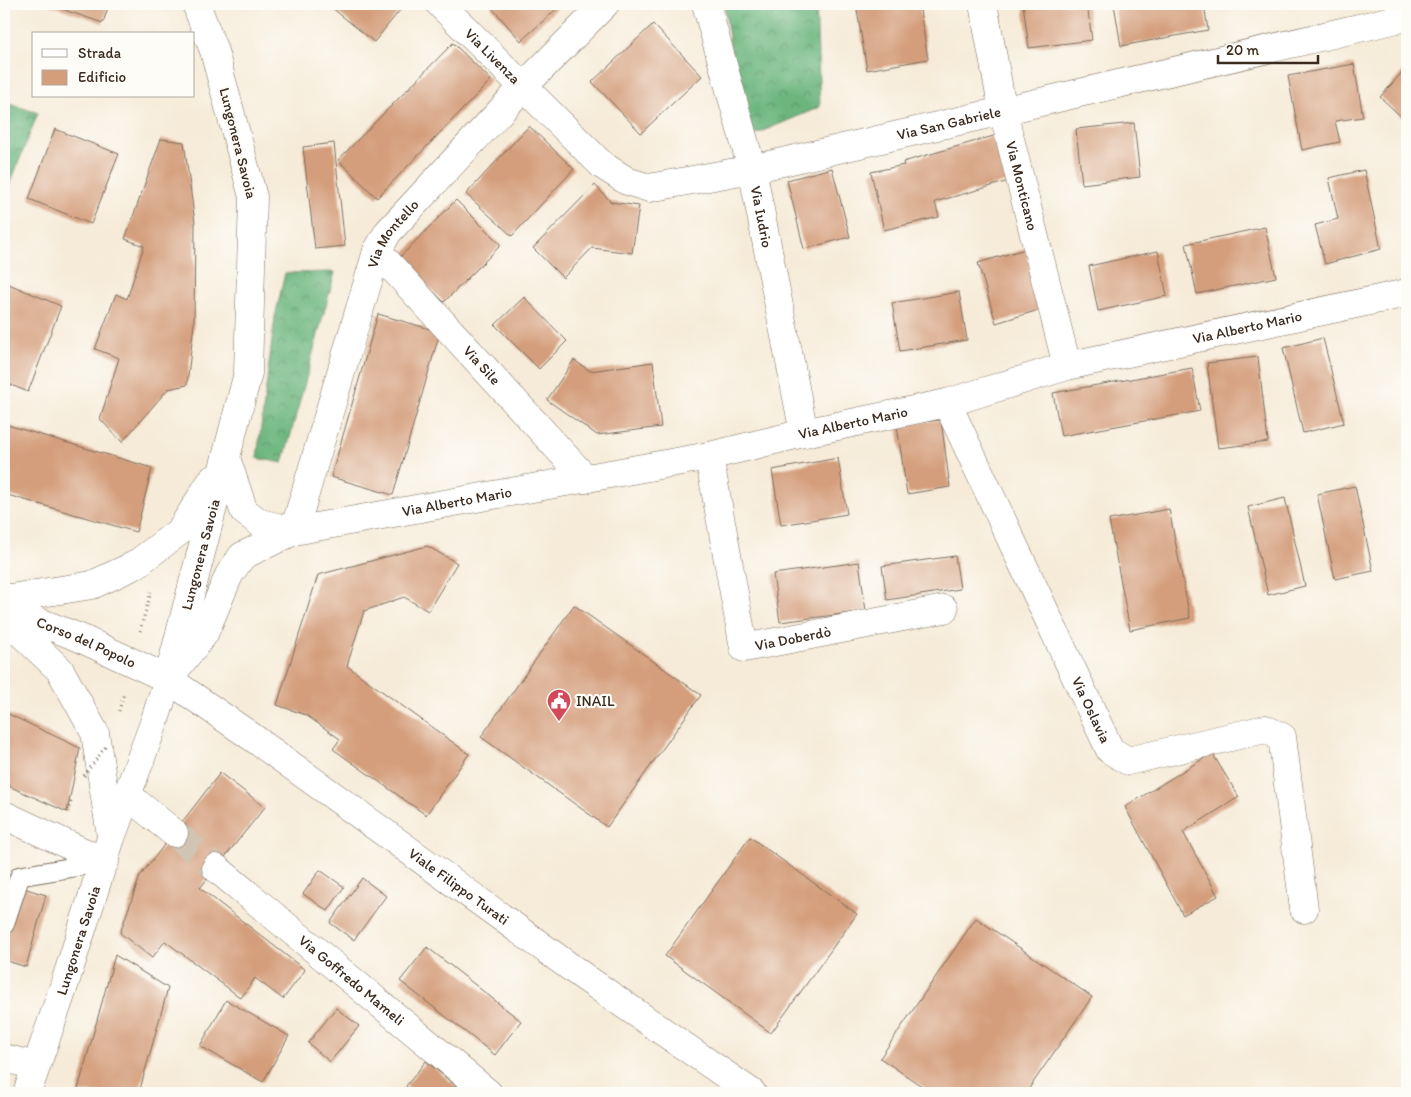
<svg xmlns="http://www.w3.org/2000/svg" width="1411" height="1097" viewBox="0 0 1411 1097" font-family="Itim,sans-serif">
  <style>
    .forest { fill: url(#forest-crowns); stroke: #54704e }
    .building { fill: #d49e7b }
    .lines { fill: none; stroke-linecap: round; stroke-linejoin: round }
    .minor-tunnel { stroke: #d1c4b3; stroke-width: 28; stroke-dasharray: 28 14; stroke-linecap: butt }
    .service-casing { stroke: #7c6e5f; stroke-width: 21 }
    .minor-casing { stroke: #7c6e5f; stroke-width: 29 }
    .tertiary-casing { stroke: #7c6e5f; stroke-width: 29 }
    .path { stroke: #7c6e5f; stroke-width: 3; stroke-dasharray: 1 4; stroke-linecap: butt }
    .service { stroke: #fff; stroke-width: 19 }
    .minor { stroke: #fff; stroke-width: 28 }
    .tertiary { stroke: #fff; stroke-width: 28 }
    .path-bridge { stroke: #7c6e5f; stroke-width: 3; stroke-dasharray: 1 4; stroke-linecap: butt }
    .labels { text-anchor: middle; stroke-width: 4.5; stroke-linejoin: round; paint-order: stroke }
    .street-label { font-size: 15px; fill: #3b2a1e; stroke: #fdfcf7 }
    .poi-label { font-size: 15px; fill: #3b2a1e; stroke: #fdfcf7; text-anchor: start }
  </style>
  <defs>
    <pattern id="forest-crowns" width="20" height="18" patternUnits="userSpaceOnUse" patternTransform="scale(1.25)"><rect width="20" height="18" fill="#6cb67e"/><path d="M2 6a3 3 0 1 1 6 0M12 15a3 3 0 1 1 6 0" fill="none" stroke="#5a9467"/></pattern>
  </defs>
  <rect width="100%" height="100%" fill="#fdfcf7"/>
  <filter id="ink" filterUnits="userSpaceOnUse"><feTurbulence type="fractalNoise" baseFrequency=".02" numOctaves="2"/><feDisplacementMap in="SourceGraphic" scale="10" xChannelSelector="R" yChannelSelector="G"/><feConvolveMatrix kernelMatrix="1 2 1 2 8 2 1 2 1" color-interpolation-filters="sRGB"/></filter>
  <filter id="wash" filterUnits="userSpaceOnUse"><feTurbulence type="fractalNoise" baseFrequency=".0096" numOctaves="4" result="noise"/><feDisplacementMap in="SourceGraphic" scale="20" xChannelSelector="R" yChannelSelector="G"/><feGaussianBlur stdDeviation="1.12" result="paint"/><feColorMatrix in="noise" values="0 0 0 0 0 0 0 0 0 0 0 0 0 0 0 0 0 1.4 0 .05"/><feComposite in="paint" operator="in"/></filter>
  <g filter="url(#wash)">
    <rect width="100%" height="100%" fill="#f6ebd8"/>
    <!-- forest -->
    <g class="forest">
      <path d="M724,4H816L820,107L744,139Z"/>
      <path d="M4,91L7,103L38,113L4,199Z"/>
      <path d="M335,272L283,463L257,458L275,317L285,273Z"/>
    </g>
    <g id="blocks">
      <!-- building -->
      <g class="building">
        <path d="M47,4H109L103,23Z"/>
        <path d="M334,4H405L374,42L331,7Z"/>
        <path d="M494,4H562L521,41L491,7Z"/>
        <path d="M856,4H919L928,59L867,70Z"/>
        <path d="M1023,4H1087L1092,40L1029,48Z"/>
        <path d="M1114,4H1204L1208,30L1121,46Z"/>
        <path d="M653,24L702,76L641,133L592,82Z"/>
        <path d="M453,43L491,80L377,198L338,160Z"/>
        <path d="M1354,64L1363,117L1335,121L1340,142L1302,150L1288,76Z"/>
        <path d="M1407,67V122L1380,97Z"/>
        <path d="M1134,123L1140,177L1082,184L1076,129Z"/>
        <path d="M529,126L574,169L512,236L466,194Z"/>
        <path d="M55,129L119,154L91,224L29,199Z"/>
        <path d="M997,135L1009,181L935,202L939,217L884,230L871,172L904,165L903,162Z"/>
        <path d="M161,139L184,142L195,223L194,323L187,385L168,389L122,442L100,419L119,358L95,349L116,294L127,299L144,246L125,239Z"/>
        <path d="M334,143L345,246L315,249L303,147Z"/>
        <path d="M832,168L850,237L804,249L787,180Z"/>
        <path d="M1364,170L1381,249L1325,264L1315,225L1338,219L1329,178Z"/>
        <path d="M595,185L611,202L639,206L632,253L592,248L563,278L533,248Z"/>
        <path d="M456,200L501,245L444,302L399,258Z"/>
        <path d="M1407,204V220H1406L1404,205Z"/>
        <path d="M1265,227L1276,277L1197,294L1186,244Z"/>
        <path d="M1025,249L1042,309L996,323L978,263Z"/>
        <path d="M1158,251L1167,296L1098,311L1089,266Z"/>
        <path d="M4,282L61,306L28,392L4,382Z"/>
        <path d="M959,292L967,340L900,351L892,303Z"/>
        <path d="M524,297L567,341L539,369L495,325Z"/>
        <path d="M378,314L440,332L393,495L331,477Z"/>
        <path d="M1323,338L1344,423L1303,433L1283,348Z"/>
        <path d="M1258,357L1268,442L1218,448L1207,363Z"/>
        <path d="M574,360L590,371L653,362L661,427L597,435L547,400Z"/>
        <path d="M1192,368L1200,411L1061,436L1053,393Z"/>
        <path d="M941,420L950,487L907,494L897,425Z"/>
        <path d="M4,424L152,468L136,532L4,494Z"/>
        <path d="M838,458L847,514L781,525L772,470Z"/>
        <path d="M1355,486L1373,571L1335,579L1317,494Z"/>
        <path d="M1285,498L1305,586L1268,595L1248,507Z"/>
        <path d="M1169,509L1190,618L1130,630L1109,520Z"/>
        <path d="M427,546L457,563L428,611L404,597L364,611L347,666L469,754L426,815L333,749L340,739L306,715L277,705L318,575Z"/>
        <path d="M955,556L960,589L887,600L882,566Z"/>
        <path d="M859,562L866,611L780,622L773,574Z"/>
        <path d="M574,605L701,695L607,827L481,737Z"/>
        <path d="M4,712L80,748L67,812L4,784Z"/>
        <path d="M1212,753L1239,797L1183,832L1218,896L1183,915L1125,807Z"/>
        <path d="M220,773L265,807L200,888L305,970L283,999L255,978L241,998L165,941L152,958L120,933L140,876Z"/>
        <path d="M750,837L857,914L771,1033L665,956Z"/>
        <path d="M320,870L344,887L328,911L303,894Z"/>
        <path d="M362,878L386,896L354,940L330,923Z"/>
        <path d="M4,882L46,895L26,967L4,960Z"/>
        <path d="M976,918L1092,997L1026,1093H932L880,1058Z"/>
        <path d="M427,947L521,1021L495,1055L400,981Z"/>
        <path d="M115,955L168,988L139,1093H77Z"/>
        <path d="M226,1000L289,1036L263,1082L200,1046Z"/>
        <path d="M336,1008L359,1026L330,1062L308,1043Z"/>
        <path d="M426,1061L464,1093H414L406,1086Z"/>
      </g>
    </g>
  </g>
  <g filter="url(#ink)">
    <use href="#blocks" fill-opacity="0" stroke="#7c6e5f" stroke-width="1"/>
    <g class="lines">
      <!-- minor-tunnel -->
      <path class="minor-tunnel" d="M174,833L216,868"/>
      <defs>
        <path id="service" d="M4,925L20,876L105,862"/>
        <g id="minor">
          <path id="s1" d="M440,4L602,165L627,181L649,188L752,169L1406,17"/>
          <path id="s2" d="M706,4L752,169L804,433"/>
          <path id="s3" d="M983,4L1003,111L1067,366"/>
          <path id="s4" d="M377,251L586,479"/>
          <path id="s5" d="M947,403L1110,750L1128,761L1265,729L1282,737L1304,909"/>
          <path id="s6" d="M709,456L744,648L944,609"/>
          <path d="M226,458L244,511L260,523L294,531"/>
          <path id="s7" d="M294,531L377,251L388,232L524,86L605,4"/>
          <path id="s8" d="M168,679L204,634L229,575L242,556L294,531L709,456L804,433L947,403L1067,366L1407,293"/>
          <path d="M127,795L174,833"/>
          <path d="M4,815L105,862"/>
          <path id="s9" d="M216,868L488,1093"/>
          <path d="M4,1058L36,1066"/>
        </g>
        <g id="tertiary">
          <path d="M4,599L92,585L135,565L180,531L212,480"/>
          <path id="s10" d="M4,608L80,638L168,679L252,737L584,977L752,1093"/>
          <path d="M4,617L60,670L95,733L111,836"/>
          <path id="s11" d="M27,1093L62,992L111,838L154,723L168,679L248,373L253,197L214,51L196,4"/>
        </g>
      </defs>
      <!-- service casing -->
      <use href="#service" class="service-casing"/>
      <!-- minor casing -->
      <use href="#minor" class="minor-casing"/>
      <!-- tertiary casing -->
      <use href="#tertiary" class="tertiary-casing"/>
      <!-- path -->
      <g class="path">
        <path d="M140,631L151,592"/>
        <path d="M119,711L124,693"/>
        <path d="M67,812L72,799"/>
      </g>
      <!-- service -->
      <use href="#service" class="service"/>
      <!-- minor -->
      <use href="#minor" class="minor"/>
      <!-- tertiary -->
      <use href="#tertiary" class="tertiary"/>
      <!-- path-bridge -->
      <path class="path-bridge" d="M84,776L106,746"/>
    </g>
  </g>
  <!-- icons -->
  <defs>
    <symbol id="civic-pin" viewBox="-11 -11 22 30"><path d="M0 17L-7.5 6A9.5 9.5 0 1 1 7.5 6Z" fill="#d1495b" stroke="#fdfcf7"/><path d="M-.6-6.5H3V-4.5H.6V-3L4-1V1h2V6H-6V1h2V-1L-.6-3ZM-1.2 2.5V6h2.4V2.5Z" fill="#fff"/></symbol>
  </defs>
  <g fill-rule="evenodd">
    <use href="#civic-pin" x="545" y="687" width="28" height="38"/>
  </g>
  <g class="labels">
    <!-- street labels -->
    <g class="street-label">
      <text dy="5" stroke="none"><textPath href="#s1" startOffset="74">Via Livenza</textPath></text>
      <text dy="5" stroke="none"><textPath href="#s1" startOffset="588">Via San Gabriele</textPath></text>
      <text transform="translate(238 143) rotate(76)" y="5">Lungonera Savoia</text>
      <text dy="5" stroke="none"><textPath href="#s3" startOffset="186">Via Monticano</textPath></text>
      <text dy="5" stroke="none"><textPath href="#s2" startOffset="220">Via Iudrio</textPath></text>
      <text dy="5" stroke="none"><textPath href="#s7" startOffset="315">Via Montello</textPath></text>
      <text dy="5" stroke="none"><textPath href="#s8" startOffset="1178">Via Alberto Mario</textPath></text>
      <text dy="5" stroke="none"><textPath href="#s4" startOffset="155">Via Sile</textPath></text>
      <text dy="5" stroke="none"><textPath href="#s8" startOffset="772">Via Alberto Mario</textPath></text>
      <text dy="5" stroke="none"><textPath href="#s8" startOffset="368">Via Alberto Mario</textPath></text>
      <text dy="5" stroke="none"><textPath href="#s11" startOffset="566">Lungonera Savoia</textPath></text>
      <text dy="5" stroke="none"><textPath href="#s6" startOffset="245">Via Doberdò</textPath></text>
      <text dy="5" stroke="none"><textPath href="#s10" startOffset="89">Corso del Popolo</textPath></text>
      <text dy="5" stroke="none"><textPath href="#s5" startOffset="339">Via Oslavia</textPath></text>
      <text dy="5" stroke="none"><textPath href="#s10" startOffset="536">Viale Filippo Turati</textPath></text>
      <text dy="5" stroke="none"><textPath href="#s11" startOffset="161">Lungonera Savoia</textPath></text>
      <text dy="5" stroke="none"><textPath href="#s9" startOffset="176">Via Goffredo Mameli</textPath></text>
    </g>
    <!-- poi labels -->
    <g class="poi-label">
      <text x="576" y="706">INAIL</text>
    </g>
  </g>
  <!-- margin -->
  <rect width="1411" height="1097" fill="none" stroke="#fdfcf7" stroke-width="20"/>
  <!-- legend -->
  <rect x="32" y="32" width="162" height="65" fill="#fdfcf7" stroke="#afa8a0"/>
  <rect x="42" y="49" width="25" height="8" fill="#ffffff" stroke="#afa8a0"/>
  <text x="78" y="58" font-size="15" fill="#3b2a1e">Strada</text>
  <rect x="42" y="70" width="25" height="15" fill="#d49e7b" stroke="#afa8a0"/>
  <text x="78" y="82" font-size="15" fill="#3b2a1e">Edificio</text>
  <!-- scale -->
  <path d="M1218 55v8h100v-8" fill="none" stroke="#3b2a1e" stroke-width="2.5"/>
  <text x="1226" y="55" font-size="15" fill="#3b2a1e" stroke="#fdfcf7" stroke-width="4" paint-order="stroke">20 m</text>
</svg>
